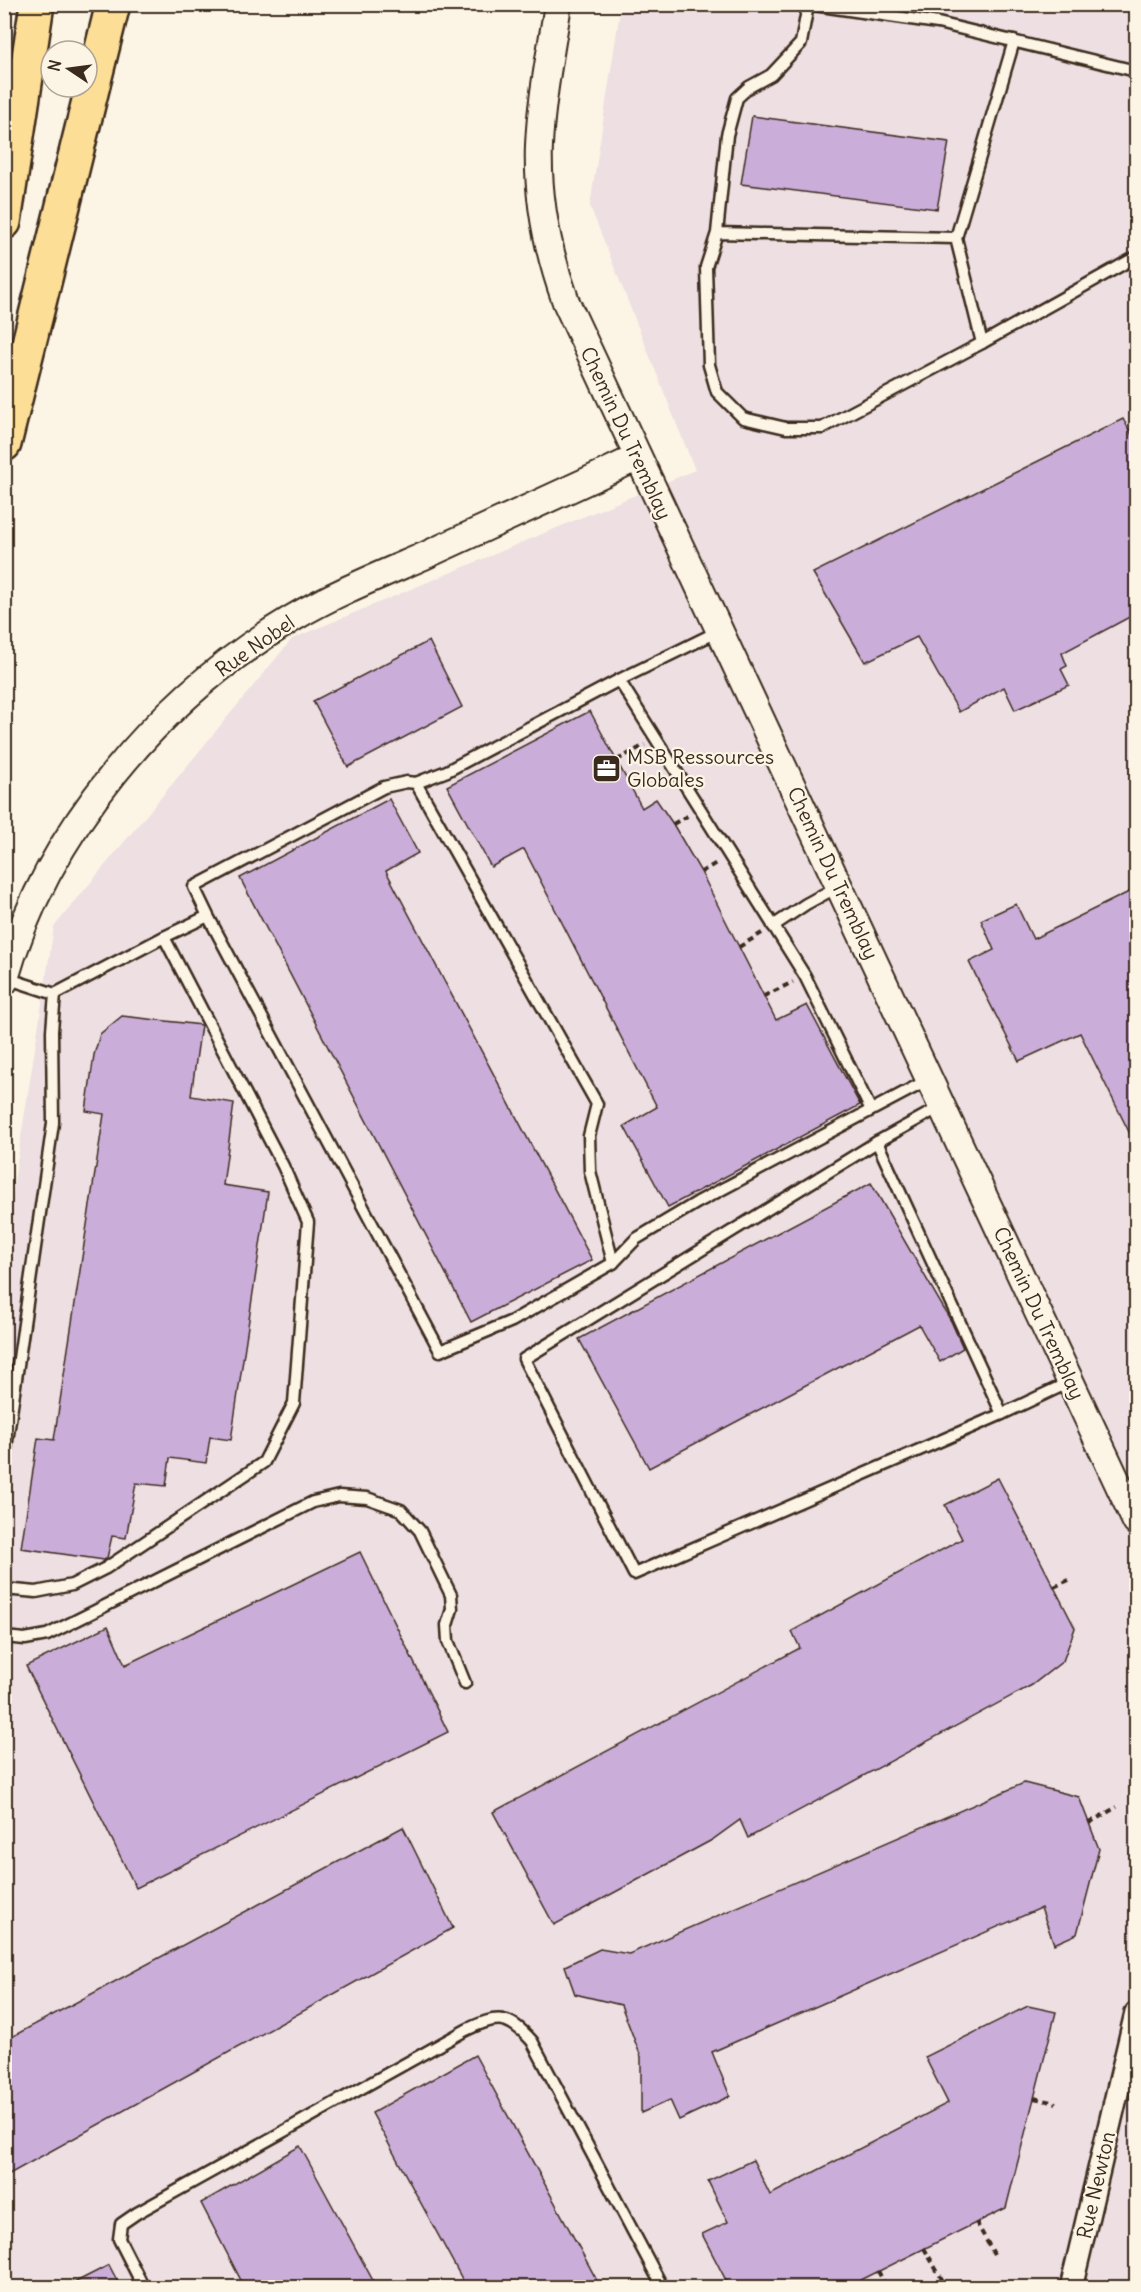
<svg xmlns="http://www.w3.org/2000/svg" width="1141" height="2292" viewBox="0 0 1141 2292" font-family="Delius,sans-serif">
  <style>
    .built { fill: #eddfe2 }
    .building { fill: #cbadda; stroke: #3b2a1e; stroke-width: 1.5 }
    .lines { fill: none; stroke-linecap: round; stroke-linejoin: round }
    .service-casing { stroke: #3b2a1e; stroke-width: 15 }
    .minor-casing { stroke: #3b2a1e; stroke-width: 26 }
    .tertiary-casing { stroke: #3b2a1e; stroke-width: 30 }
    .motorway-casing { stroke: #3b2a1e; stroke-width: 38 }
    .path { stroke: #3b2a1e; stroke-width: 4; stroke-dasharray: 6 4.5; stroke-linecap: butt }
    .service { stroke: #fcf5e5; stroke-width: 10 }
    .minor { stroke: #fcf5e5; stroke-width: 21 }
    .tertiary { stroke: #fcf5e5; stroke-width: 26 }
    .motorway { stroke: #fdde96; stroke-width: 33 }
    .labels { text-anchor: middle; stroke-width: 4.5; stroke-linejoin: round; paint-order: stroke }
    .street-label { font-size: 20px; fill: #3b2a1e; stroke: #fcf5e5 }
    .poi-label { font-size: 20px; fill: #3b2a1e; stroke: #fcf5e5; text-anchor: start }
  </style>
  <rect width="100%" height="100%" fill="#fcf5e5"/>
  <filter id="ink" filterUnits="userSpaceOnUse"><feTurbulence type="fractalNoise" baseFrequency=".0167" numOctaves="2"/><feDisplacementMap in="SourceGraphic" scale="12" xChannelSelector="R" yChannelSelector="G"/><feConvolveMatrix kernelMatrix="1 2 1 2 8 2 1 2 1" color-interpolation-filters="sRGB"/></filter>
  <g filter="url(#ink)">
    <!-- built -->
    <path class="built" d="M621,5H1136V2287L5,2288L4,1246L54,927L292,639L695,470L590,206Z"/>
    <!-- building -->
    <g class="building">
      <path d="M752,116L949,142L937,209L741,184Z"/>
      <path d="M1123,419L1137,444V613L1062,653L1067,666L1061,669L1069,685L1015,710L1004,687L959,712L917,637L865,662L813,573Z"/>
      <path d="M429,641L462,707L348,767L313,701Z"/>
      <path d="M590,711L642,808L656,799L673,824L701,872L776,1020L807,1005L860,1105L668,1207L624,1126L657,1107L524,849L491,867L447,786Z"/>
      <path d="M389,799L418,853L386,871L592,1260L471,1322L240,878Z"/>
      <path d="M1137,888V1148L1080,1033L1019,1061L969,962L994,950L981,920L1016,904L1033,939Z"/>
      <path d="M122,1016L201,1025L191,1096L234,1103L223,1185L268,1192L231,1440L210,1437L206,1463L170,1458L166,1486L136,1483L126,1538L112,1536L107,1558L104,1560L21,1548L38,1438L54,1440L104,1114L86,1111L94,1055L100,1034Z"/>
      <path d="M871,1183L951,1321L963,1348L940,1362L919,1325L649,1468L579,1339Z"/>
      <path d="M998,1478L1075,1628L1063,1661L1032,1685L748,1838L740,1820L712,1840L554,1925L493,1812L800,1648L792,1631L962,1539L945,1505Z"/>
      <path d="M360,1552L448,1732L136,1888L26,1666L108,1626L125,1665Z"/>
      <path d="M1024,1783L1079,1797L1099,1849L1077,1934L1054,1944L1041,1908L712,2052L730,2096L679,2120L670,2100L641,2113V2057L621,2005L575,1994L565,1966L600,1949L629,1954Z"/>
      <path d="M403,1827L453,1928L4,2177V2041Z"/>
      <path d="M1028,2006L1056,2012L1006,2208L845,2288H730L702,2234L728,2222L708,2181L753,2160L770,2195L948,2103L925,2057Z"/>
      <path d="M475,2055L601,2288H467L372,2113Z"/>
      <path d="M300,2146L377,2288H245L201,2203Z"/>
      <path d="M109,2265L121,2288H64Z"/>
    </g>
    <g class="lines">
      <defs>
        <g id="service">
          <path d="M807,4L938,23L1136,71"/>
          <path d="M717,233L956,238L982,343L822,428H786L743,418L717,392L709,365L706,267L717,233L727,135L737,98L749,87L771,75L801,43L808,5"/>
          <path d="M956,238L1014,41"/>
          <path d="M982,343L1136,257"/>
          <path d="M619,680L805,976L871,1110"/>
          <path d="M416,783L447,771L619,680L719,631"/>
          <path d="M773,926L806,904L839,886"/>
          <path d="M164,937L208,916L440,1351L512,1321L613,1263L590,1171L589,1136L597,1104L416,783L407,782L384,787L194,887L208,916"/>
          <path d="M942,1106L877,1142L1002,1414L1070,1382"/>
          <path d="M877,1142L524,1359L634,1574L1002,1414"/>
          <path d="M613,1263L636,1239L698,1202L930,1079"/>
          <path d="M4,1462L53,1123L52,1031L55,994"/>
          <path d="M4,1589L36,1592L72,1585L106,1568L264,1462L294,1403L308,1222L283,1166L164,937L55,994L6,978"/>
          <path d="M4,1637L25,1639L47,1635L313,1502L339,1496L367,1498L401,1510L420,1531L451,1595L452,1609L447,1625L448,1641L465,1683"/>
          <path d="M144,2288L119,2239L121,2224L137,2213L466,2030C497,2015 508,2014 532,2041L663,2288"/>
        </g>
        <path id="minor" d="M1071,2288L1136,2013"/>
        <g id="tertiary">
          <path d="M558,4C551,51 541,98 539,145C537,198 548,252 566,302L1136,1522"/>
          <path d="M4,982C46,831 160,697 293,618C335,593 380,575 424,556C495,523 567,491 638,457"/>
        </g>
        <g id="motorway">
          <path d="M4,222L37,4"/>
          <path d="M4,444L113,4"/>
        </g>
      </defs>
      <!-- service casing -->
      <use href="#service" class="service-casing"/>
      <!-- minor casing -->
      <use href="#minor" class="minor-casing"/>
      <!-- tertiary casing -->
      <use href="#tertiary" class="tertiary-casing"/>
      <!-- motorway casing -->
      <use href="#motorway" class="motorway-casing"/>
      <!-- path -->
      <g class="path">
        <path d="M617,760L645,745"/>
        <path d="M673,824L689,815"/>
        <path d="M701,872L718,862"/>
        <path d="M739,947L762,933"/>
        <path d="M764,996L793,982"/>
        <path d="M1054,1587L1069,1580"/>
        <path d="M1089,1823L1117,1807"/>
        <path d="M1034,2098L1056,2103"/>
        <path d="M976,2222L994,2254"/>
        <path d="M924,2248L944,2283"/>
        <path d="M878,2271L887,2288"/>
      </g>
      <!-- service -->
      <use href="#service" class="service"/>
      <!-- minor -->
      <use href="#minor" class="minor"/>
      <!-- tertiary -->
      <use href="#tertiary" class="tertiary"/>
      <!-- motorway -->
      <use href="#motorway" class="motorway"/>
    </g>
  </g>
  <!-- icons -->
  <defs>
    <symbol id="office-square" viewBox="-11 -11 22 22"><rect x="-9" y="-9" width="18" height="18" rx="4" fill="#3b2a1e" stroke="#fcf5e5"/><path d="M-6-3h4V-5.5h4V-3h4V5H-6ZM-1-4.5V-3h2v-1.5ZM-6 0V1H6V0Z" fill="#fff"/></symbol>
  </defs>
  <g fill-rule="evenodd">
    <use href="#office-square" x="590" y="752" width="33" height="33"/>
  </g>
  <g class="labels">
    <!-- street labels -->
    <g class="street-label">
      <text transform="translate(626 433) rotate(65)" y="7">Chemin Du Tremblay</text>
      <text transform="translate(255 646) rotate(-35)" y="7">Rue Nobel</text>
      <text transform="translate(833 873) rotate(65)" y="7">Chemin Du Tremblay</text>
      <text transform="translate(1039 1313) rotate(65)" y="7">Chemin Du Tremblay</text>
      <text transform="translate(1096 2185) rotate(-77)" y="7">Rue Newton</text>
    </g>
    <!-- poi labels -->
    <g class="poi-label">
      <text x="627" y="764">MSB Ressources<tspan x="627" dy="23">Globales</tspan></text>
    </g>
  </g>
  <!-- margin -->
  <rect width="1141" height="2292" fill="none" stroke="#fcf5e5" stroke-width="24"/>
  <rect x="12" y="12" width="1117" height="2268" fill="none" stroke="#3b2a1e" stroke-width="2" filter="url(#ink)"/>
  <!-- north arrow -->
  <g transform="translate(69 69) rotate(283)"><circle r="28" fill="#fcf5e5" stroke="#afa495" stroke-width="1.5"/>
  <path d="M0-4.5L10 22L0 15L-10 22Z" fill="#3b2a1e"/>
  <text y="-9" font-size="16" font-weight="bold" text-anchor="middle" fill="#3b2a1e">N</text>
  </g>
</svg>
